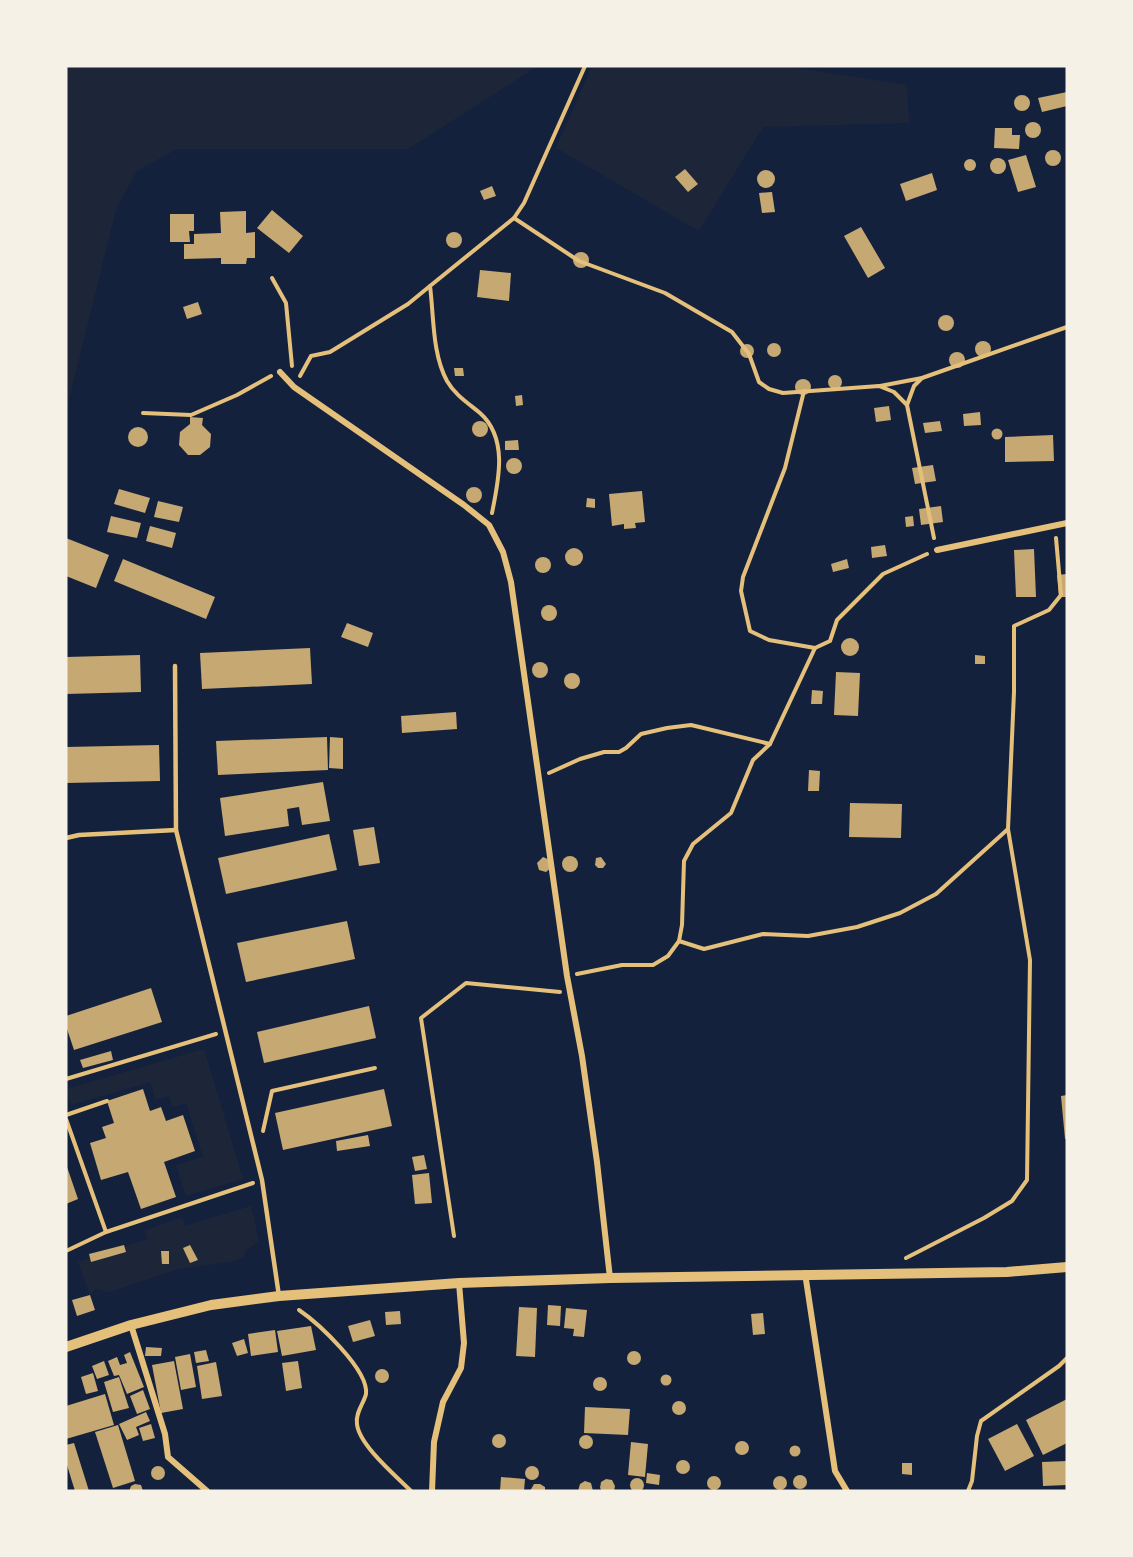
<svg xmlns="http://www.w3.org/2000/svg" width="1133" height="1557" viewBox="0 0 1133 1557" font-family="'Golos Text',sans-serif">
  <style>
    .green { fill: #1d2539 }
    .building { fill: #c6a872 }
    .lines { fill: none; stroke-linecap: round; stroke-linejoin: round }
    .path { stroke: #e5c07b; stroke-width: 4 }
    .service { stroke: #e5c07b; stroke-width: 4.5 }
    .minor { stroke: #e5c07b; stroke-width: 6 }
    .tertiary { stroke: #e5c07b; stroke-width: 10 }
  </style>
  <rect width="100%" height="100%" fill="#14213d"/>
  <!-- green -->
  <g class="green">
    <path d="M66,66H538L408,149H177L137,171L116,209L66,412Z"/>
    <path d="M592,66H784L907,85L909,123L763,127L699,231L556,148Z"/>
    <path d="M204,1049L243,1179L186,1196L176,1165L203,1157L186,1103L172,1107L169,1096L156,1100L150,1082L71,1105L66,1089Z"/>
    <path d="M251,1206L259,1241L246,1250L244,1257L230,1262L178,1269L110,1292L96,1289L90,1295L78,1262L148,1239L145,1230L182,1217L185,1226Z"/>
  </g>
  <!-- building -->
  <g class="building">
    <path d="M1067,92V106L1042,112L1038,98Z"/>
    <circle cx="1022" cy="103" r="8"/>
    <circle cx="1033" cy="130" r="8"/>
    <path d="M995,128H1012V135H1020L1019,149L994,148Z"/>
    <circle cx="1053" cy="158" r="8"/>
    <path d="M1026,155L1036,187L1018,192L1008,160Z"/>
    <circle cx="998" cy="166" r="8"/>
    <circle cx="970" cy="165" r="6"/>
    <path d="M685,169L698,184L688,192L675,177Z"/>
    <circle cx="766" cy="179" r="9"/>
    <path d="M932,173L937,190L906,201L900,184Z"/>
    <path d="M492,186L496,196L484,200L480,191Z"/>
    <path d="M772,192L775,212L762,213L759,193Z"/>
    <path d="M272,210L303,236L289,253L257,228Z"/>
    <path d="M246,211V233L255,232V258H247L246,264H221V258L184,259V244H194V234L221,233L220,212Z"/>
    <path d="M170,214H194V231H189L190,242H170Z"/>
    <path d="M861,227L885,268L868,278L844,236Z"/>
    <circle cx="454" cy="240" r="8"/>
    <circle cx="581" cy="260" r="8"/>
    <path d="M480,270L511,273L509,301L477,297Z"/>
    <path d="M198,302L202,314L187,319L183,307Z"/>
    <circle cx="946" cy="323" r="8"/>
    <circle cx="983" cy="349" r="8"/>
    <circle cx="774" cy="350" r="7"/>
    <circle cx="747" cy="351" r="7"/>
    <circle cx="957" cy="360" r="8"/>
    <path d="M454,368H463L464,376H455Z"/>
    <circle cx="835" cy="382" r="7"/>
    <circle cx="803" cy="387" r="8"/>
    <path d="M522,395L523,405L516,406L515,396Z"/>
    <path d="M889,406L891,420L876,422L874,408Z"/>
    <path d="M980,412L981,425L964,426L963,414Z"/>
    <path d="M190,417L203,418L202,425L211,434L210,447L200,455H188L179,445L180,432L190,424Z"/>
    <circle cx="480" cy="429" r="8"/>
    <path d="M940,421L942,431L925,433L923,423Z"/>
    <circle cx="138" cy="437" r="10"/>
    <circle cx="997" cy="434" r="5.5"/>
    <path d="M1053,435L1054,461L1005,462V437Z"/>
    <path d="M518,440L519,450H505V441Z"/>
    <circle cx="514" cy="466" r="8"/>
    <path d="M933,465L936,481L915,484L912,468Z"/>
    <circle cx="474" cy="495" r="8"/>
    <path d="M119,489L150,498L145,513L114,504Z"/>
    <path d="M642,491L645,522L635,523L636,528L624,529V524L612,526L609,494Z"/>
    <path d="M587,498L595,499V508L586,507Z"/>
    <path d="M158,501L183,507L179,522L154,517Z"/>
    <path d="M941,506L943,522L921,525L919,509Z"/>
    <path d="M111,516L141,523L137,538L107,532Z"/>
    <path d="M913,516L914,526L906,527L905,517Z"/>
    <path d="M150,526L176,533L172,548L146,541Z"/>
    <path d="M66,538L109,555L96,588L66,576Z"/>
    <path d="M885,545L887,556L872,558L871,547Z"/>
    <circle cx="574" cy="557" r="9"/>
    <path d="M1034,549L1036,597H1016L1014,550Z"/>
    <circle cx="543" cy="565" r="8"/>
    <path d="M123,559L215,597L206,619L114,581Z"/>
    <path d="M847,559L849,568L833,572L831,564Z"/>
    <path d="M1067,574V597H1059L1057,575Z"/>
    <circle cx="549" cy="613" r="8"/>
    <path d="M347,623L373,633L368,647L341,637Z"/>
    <circle cx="850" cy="647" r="9"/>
    <path d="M310,648L312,684L202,689L200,653Z"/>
    <path d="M140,655L141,692L66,694V657Z"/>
    <path d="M975,655L985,656V664H975Z"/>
    <circle cx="540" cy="670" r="8"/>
    <path d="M836,672L860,673L858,716L834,715Z"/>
    <circle cx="572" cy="681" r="8"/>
    <path d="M812,690L823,691L822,704H811Z"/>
    <path d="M456,712L457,729L402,733L401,716Z"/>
    <path d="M327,737L328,770L218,775L216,741Z"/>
    <path d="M330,737L343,738V769L329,768Z"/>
    <path d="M159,745L160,781L66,783V747Z"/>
    <path d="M809,770L820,771L819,791H808Z"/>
    <path d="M323,782L330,821L302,825L299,807L287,809L289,826L225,836L220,798Z"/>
    <path d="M850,803L902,804L901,838L849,837Z"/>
    <path d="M374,827L380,863L359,866L353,830Z"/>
    <path d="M329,834L337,870L226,894L218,858Z"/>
    <circle cx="570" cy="864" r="8"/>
    <path d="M543,857L550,860L552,867L546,872L539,870L537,863Z"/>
    <path d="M601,857L606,864L603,868H598L595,865L596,858Z"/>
    <path d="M347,921L355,959L246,982L237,943Z"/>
    <path d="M151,988L162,1022L74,1050L66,1026V1016Z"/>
    <path d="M369,1006L376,1038L264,1063L257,1032Z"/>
    <path d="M111,1051L113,1060L83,1068L80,1060Z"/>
    <path d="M143,1089L150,1111L161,1107L166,1121L183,1115L195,1151L164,1162L176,1197L141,1209L128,1172L101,1180L90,1143L106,1138L102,1127L114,1123L107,1101Z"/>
    <path d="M384,1089L392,1126L283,1150L275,1113Z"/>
    <path d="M1067,1095V1139H1065L1061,1096Z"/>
    <path d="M368,1135L370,1146L337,1151L336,1141Z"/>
    <path d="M424,1155L427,1169L415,1171L412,1157Z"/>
    <path d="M66,1164L78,1199L66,1204Z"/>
    <path d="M429,1173L432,1203L415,1204L412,1175Z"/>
    <path d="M124,1245L126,1252L91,1262L89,1254Z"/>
    <path d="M190,1245L198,1260L190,1263L183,1248Z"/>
    <path d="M161,1251H169V1264H162Z"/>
    <path d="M90,1295L95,1310L77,1316L72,1300Z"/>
    <path d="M548,1305L561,1306L560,1326L547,1325Z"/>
    <path d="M519,1307L537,1308L535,1357L516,1356Z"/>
    <path d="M566,1308L587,1310L584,1337L573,1336L574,1329L564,1328Z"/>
    <path d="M400,1311L401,1324L386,1325L385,1312Z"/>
    <path d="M763,1313L765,1334L753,1335L751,1314Z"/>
    <path d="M370,1320L375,1336L353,1342L348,1326Z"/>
    <path d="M311,1326L316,1350L282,1356L277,1331Z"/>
    <path d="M275,1330L278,1352L251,1356L248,1334Z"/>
    <path d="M244,1339L248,1353L237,1356L232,1343Z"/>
    <path d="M146,1347L162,1348L161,1356H145Z"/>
    <path d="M206,1350L209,1361L196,1363L194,1352Z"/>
    <circle cx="634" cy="1358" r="7"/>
    <path d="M130,1352L144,1387L127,1394L119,1375L114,1376L108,1361L117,1357L120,1365L127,1363L124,1355Z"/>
    <path d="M190,1354L196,1387L181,1390L175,1357Z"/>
    <path d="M104,1361L109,1375L97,1379L92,1366Z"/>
    <path d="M174,1361L183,1409L161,1413L152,1365Z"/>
    <path d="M298,1361L302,1388L286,1391L282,1363Z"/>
    <path d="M216,1362L222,1396L202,1399L197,1366Z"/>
    <circle cx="382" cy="1376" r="7"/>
    <path d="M93,1373L98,1391L86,1394L81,1377Z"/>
    <circle cx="666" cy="1380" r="5.5"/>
    <circle cx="600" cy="1384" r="7"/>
    <path d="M119,1377L129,1408L113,1412L104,1382Z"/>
    <path d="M143,1390L150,1409L137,1414L130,1396Z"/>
    <path d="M105,1394L114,1425L66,1439V1406Z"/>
    <path d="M1067,1399V1443L1043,1455L1026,1420Z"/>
    <circle cx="679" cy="1408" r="7"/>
    <path d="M585,1407L630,1409L628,1435L584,1433Z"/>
    <path d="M146,1412L150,1421L136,1427L139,1435L127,1440L119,1424Z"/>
    <path d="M151,1424L155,1438L143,1441L139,1428Z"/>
    <path d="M1017,1424L1034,1456L1005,1471L988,1439Z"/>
    <path d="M118,1425L135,1481L113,1488L95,1432Z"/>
    <circle cx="499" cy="1441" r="7"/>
    <circle cx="586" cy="1442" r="7"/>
    <circle cx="742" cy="1448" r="7"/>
    <path d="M631,1442L648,1444L645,1477L628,1475Z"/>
    <path d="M74,1443L89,1491H75L66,1462V1445Z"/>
    <circle cx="795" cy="1451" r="5.5"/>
    <circle cx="683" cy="1467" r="7"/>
    <path d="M1067,1461V1485L1043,1486L1042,1462Z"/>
    <path d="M902,1463H912V1475L902,1474Z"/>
    <circle cx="158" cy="1473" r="7"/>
    <circle cx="532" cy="1473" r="7"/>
    <path d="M647,1473L660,1475L659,1485L646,1483Z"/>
    <circle cx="800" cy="1482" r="7"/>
    <circle cx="780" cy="1483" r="7"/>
    <circle cx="714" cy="1483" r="7"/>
    <path d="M501,1477L525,1479L524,1491H500Z"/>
    <circle cx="637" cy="1485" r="7"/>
    <path d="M606,1479L612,1480L615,1486L614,1491H602L600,1488L601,1482Z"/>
    <path d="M585,1481L591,1483L593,1491H578L580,1484Z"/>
    <path d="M135,1484L141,1485L143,1491H129L131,1486Z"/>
    <path d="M534,1484H540L545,1487V1491H530Z"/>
  </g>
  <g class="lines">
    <!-- path -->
    <g class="path">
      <path d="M514,218L579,261L665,293L732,332L749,354L759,382L769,389L783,393L879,386L894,392L907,405L934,538"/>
      <path d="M272,278L286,303L292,366"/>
      <path d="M300,376L311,356L330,352L408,304L430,286"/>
      <path d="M880,386L922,378"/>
      <path d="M804,391L785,468L743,577L741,591L750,631L769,640L815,648"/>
      <path d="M907,405L914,386L922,378L1067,327"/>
      <path d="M143,413L191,415L237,395L271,376"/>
      <path d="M492,513C499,479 508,438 480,413C468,403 455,395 447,381C432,353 434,317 430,286L514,218L524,203L585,66"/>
      <path d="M549,773L580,759L604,752H619L626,748L641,734L667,728L691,725L770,744"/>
      <path d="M679,941L704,949L763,934L808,936L857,927L900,913L936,894L1008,829"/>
      <path d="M577,974L622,965H653L668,956L679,941L682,925L684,861L693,844L731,813L753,760L770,744L815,648L830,641L837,620L883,574L927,554"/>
      <path d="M66,1079L216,1034"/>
      <path d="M66,1115L107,1101"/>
      <path d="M66,1119L106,1232"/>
      <path d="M263,1131L272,1091L375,1068"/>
      <path d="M454,1236L421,1018L466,983L560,992"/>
      <path d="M66,1251L106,1232L253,1183"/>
      <path d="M906,1258L984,1218L1012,1201L1027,1180L1030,960L1008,829L1014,692V626L1049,610L1061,595L1056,538"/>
      <path d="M299,1310C318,1323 369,1370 366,1394C364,1403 355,1413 357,1424C359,1445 396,1476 411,1491"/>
      <path d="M968,1491L972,1481L977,1436L981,1421L1059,1366L1067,1358"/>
    </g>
    <!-- service -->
    <g class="service">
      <path d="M175,666L176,830L262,1180L279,1296"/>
      <path d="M66,838L79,835L176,830"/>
    </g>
    <!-- minor -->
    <g class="minor">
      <path d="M280,372L294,387L464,505L489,525L503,552L511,582L567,976L582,1056L597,1162L610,1278"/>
      <path d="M937,550L1067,523"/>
      <path d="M805,1273L835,1471L847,1491"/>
      <path d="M131,1325L165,1434L168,1457L207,1491"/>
      <path d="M432,1491L434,1442L443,1402L461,1368L464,1343L459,1283"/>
    </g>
    <!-- tertiary -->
    <path class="tertiary" d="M66,1347L131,1325L211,1305L279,1296L459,1283L610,1278L1007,1272L1067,1267"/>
  </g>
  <!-- border -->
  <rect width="1133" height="1557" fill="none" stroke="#f6f1e7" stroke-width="135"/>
</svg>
